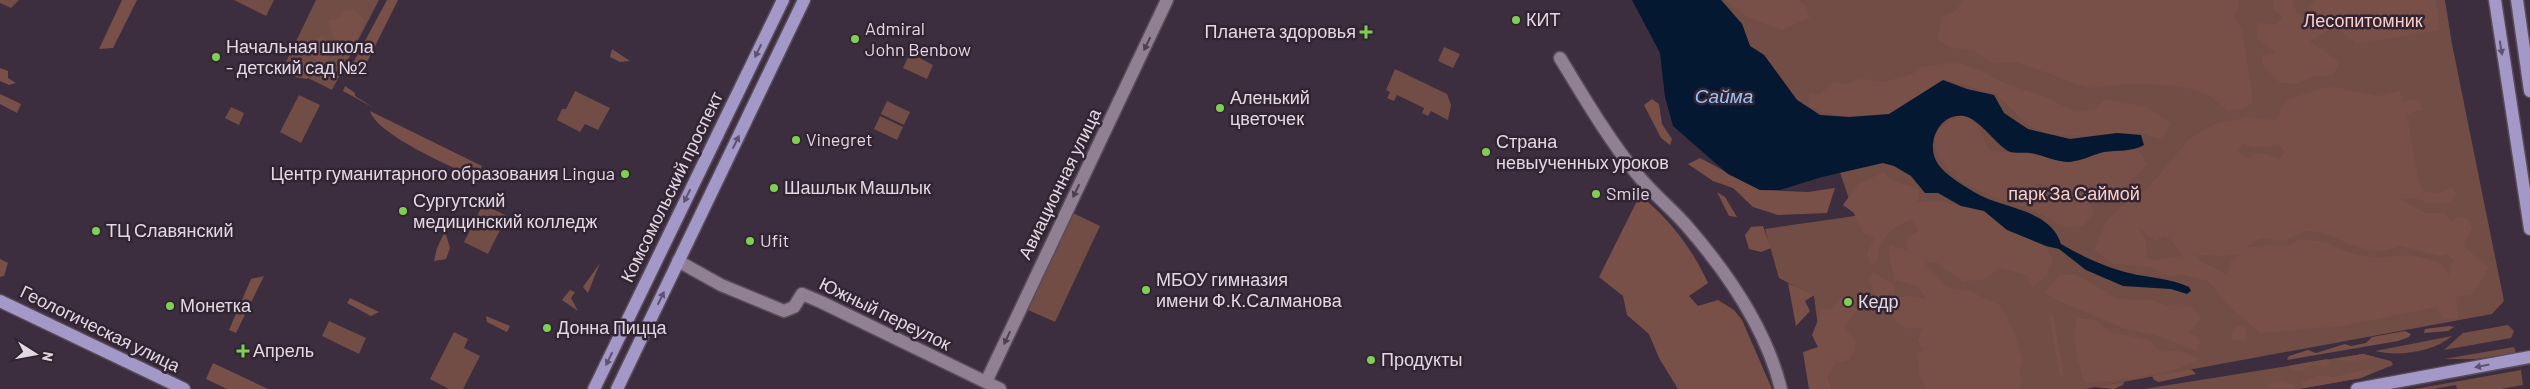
<svg xmlns="http://www.w3.org/2000/svg" width="2530" height="389" viewBox="0 0 2530 389" font-family="Barlow,sans-serif">
  <style>
    .green { fill: #714d45 }
    .forest { fill: #785048; fill-rule: evenodd }
    .water { fill: #041831 }
    .lines { fill: none; stroke-linecap: round; stroke-linejoin: round }
    .minor-casing { stroke: #594c5a; stroke-width: 15 }
    .major-casing { stroke: #594c5a; stroke-width: 15 }
    .minor { stroke: #917f93; stroke-width: 12 }
    .major { stroke: #a398c7; stroke-width: 12 }
    .oneway { fill: #4f3f50 }
    .oneway2 { fill: #60526f }
    .poi-dot { fill: #7fd052; stroke: #332434; stroke-width: 2 }
    .labels { text-anchor: middle; stroke-width: 5; stroke-linejoin: round; paint-order: stroke }
    .poi-label { font-size: 18px; fill: #e2d8e3; stroke: #332434; text-anchor: start }
    .park-label { font-size: 18px; fill: #fbcfc6; stroke: #332434 }
    .street-label { font-size: 18px; fill: #e2d8e3; stroke: #332434 }
    .water-label { font-size: 19px; font-style: italic; fill: #99c3f6; stroke: #332434 }
  </style>
  <rect width="100%" height="100%" fill="#3d2e3f"/>
  <!-- green -->
  <g class="green">
    <path d="M0,0H19L11,8L0,3Z"/>
    <path d="M234,0H274L266,16Z"/>
    <path d="M316,0H379L332,90L284,66Z"/>
    <path d="M1721,0H2445L2452,44L2504,301L2492,314L2085,389H1826L1814,296L1779,278L1765,229L1855,216L1820,115L1797,100L1764,55L1750,46L1742,24Z"/>
    <path d="M1444,47L1460,54L1453,68L1438,61Z"/>
    <path d="M910,53L933,65L927,79L903,68Z"/>
    <path d="M1395,69L1447,94L1451,105L1448,120L1431,111L1428,116L1422,113L1424,108L1397,95L1394,101L1387,98L1390,92L1386,90Z"/>
    <path d="M575,91L610,108L598,130L585,124L580,132L557,120L562,109H566Z"/>
    <path d="M299,95L320,105L301,143L280,132Z"/>
    <path d="M887,101L910,112L904,125L881,114Z"/>
    <path d="M231,107L244,113L239,125L225,118Z"/>
    <path d="M880,116L903,127L897,140L874,129Z"/>
    <path d="M483,204L507,216L488,254L464,242Z"/>
    <path d="M1073,213L1100,226L1055,322L1026,309Z"/>
    <path d="M329,321L366,338L359,354L322,336Z"/>
    <path d="M2508,325L2514,331L2511,338L2444,350L2463,333Z"/>
    <path d="M454,332L468,339L464,348L480,356L463,389H449L430,379Z"/>
    <path d="M2452,336C2433,352 2399,357 2375,351Z"/>
    <path d="M2514,347L2516,353L2475,359H2444Z"/>
    <path d="M2363,354L2391,361L2393,365L2361,378L2299,389H2144Z"/>
    <path d="M2521,370L2523,385L2501,389H2457L2456,385L2433,389H2415Z"/>
  </g>
  <!-- forest -->
  <g class="forest">
    <path d="M122,0H137L113,48L99,49Z"/>
    <path d="M387,0H398L362,72L352,65Z"/>
    <path d="M1725,0H1799L1806,6L1810,18L1782,30L1749,18Z"/>
    <path d="M1964,0H2238L2239,8L2234,16L2242,28L2253,102L2244,109L2228,111L2210,96L2191,89L2168,85L2128,84L2088,88L2016,62L1991,63L1974,51L1951,48L1938,40L1941,17L1955,11Z"/>
    <path d="M2273,0H2294L2292,2L2298,15L2312,16L2329,30L2310,41L2340,62L2334,75L2312,77L2297,84L2280,83L2263,66L2261,55L2275,53L2257,38L2256,23L2277,24L2282,17L2275,11Z"/>
    <path d="M2315,0H2436L2440,30L2357,44L2309,7Z"/>
    <path d="M354,10L365,21L347,62L333,36L328,20L341,18V11Z"/>
    <path d="M323,36L331,47L327,68L319,63L308,52L315,39Z"/>
    <path d="M612,49L630,61L620,62L610,57Z"/>
    <path d="M302,58L311,74L307,79L295,77L294,68Z"/>
    <path d="M1955,62L1978,69L2002,82L2038,94L2075,111L2095,109L2106,99L2146,107L2170,122L2163,140L2140,133H2117L2088,136L2049,134L2027,125L1998,95L1944,79L1889,114L1849,117L1819,112L1808,105L1809,93L1819,95L1834,81L1846,85L1859,78L1883,82L1912,74L1919,68Z"/>
    <path d="M0,68L8,71V78L16,83L9,85L0,81Z"/>
    <path d="M345,86L355,93V96L374,108L343,91Z"/>
    <path d="M2330,86L2377,96L2400,91L2402,101L2419,99L2422,110L2407,114L2418,178L2423,191L2438,194L2452,187L2456,194L2450,202H2425L2414,198L2400,199L2425,213H2446L2451,221L2458,217L2467,218L2472,228L2463,246L2489,267L2472,295L2456,297L2458,319L2442,318L2437,307L2343,326L2260,333L2231,308L2208,281L2183,275L2169,277L2153,268L2114,264L2094,250L2107,220L2122,206L2148,188L2189,139L2214,124L2247,117L2276,120L2286,100ZM2243,143L2252,148L2279,145L2285,152L2280,159C2269,155 2257,149 2248,159L2237,151ZM2138,227L2155,241L2164,236L2171,240L2182,256L2154,260L2147,258L2146,240ZM2307,231C2341,232 2363,263 2399,246L2440,256L2447,254L2453,260L2449,275L2442,264L2428,259L2409,255L2379,258L2364,256L2344,251L2326,242L2301,239L2288,245L2247,247C2264,232 2267,241 2284,240C2291,239 2300,233 2307,231ZM2240,254L2231,261L2227,274L2200,261L2195,255L2223,256Z"/>
    <path d="M0,94L21,104L17,113L0,104Z"/>
    <path d="M1652,99L1659,104L1662,124L1672,139L1670,145L1661,138L1644,105Z"/>
    <path d="M370,111L482,166L477,175L467,174C444,163 377,134 370,111Z"/>
    <path d="M1964,116L1976,123L1990,151L2029,153L2067,162L2105,152L2138,149L2147,164L2126,187L2104,191L2089,201L2094,214L2083,226C2055,229 2054,219 2029,209C1999,197 1962,192 1942,162C1937,156 1935,144 1933,137C1941,124 1949,119 1964,116ZM2036,183L2058,189L2070,202L2045,198Z"/>
    <path d="M1700,158L1760,190L1808,192L1835,188L1827,213L1778,215L1753,207L1733,188L1713,181L1688,164Z"/>
    <path d="M1884,172L1893,181L1920,189L1917,202L1938,201L1984,211L2007,230L2046,246L2053,261L2046,276L2031,288L2027,275L1999,268L1986,279L1963,282L1936,262L1925,263L1947,287L1972,292L2001,306L2014,332L2023,359L2019,371L2022,381L2020,389H1926L1919,373L1917,354L1928,347L1922,348L1918,340L1922,328L1907,329L1894,320L1888,304L1875,294L1869,280L1873,272L1894,285L1895,299L1908,295L1927,299L1917,286L1895,280L1888,252L1890,245L1907,250V236L1918,232L1913,219C1891,228 1879,237 1877,262L1871,266L1867,253L1875,238L1863,233L1854,213L1843,205L1858,184Z"/>
    <path d="M1717,192L1725,197L1737,217L1729,216Z"/>
    <path d="M1640,195C1669,219 1692,248 1708,283L1689,296L1698,306L1718,300L1734,310L1742,320L1772,389H1678L1659,358L1649,334L1627,315L1623,296L1599,277Z"/>
    <path d="M1763,226L1771,248L1761,252L1749,249L1745,235L1751,227Z"/>
    <path d="M445,231L450,248L446,259L434,261L437,248Z"/>
    <path d="M0,259L8,263L4,276L0,277Z"/>
    <path d="M600,263L588,293L583,287Z"/>
    <path d="M2060,275H2077L2119,299L2155,300L2166,306L2178,304L2193,307L2201,318L2189,333L2197,336L2200,341L2197,351L2158,336L2125,329L2061,302L2044,292Z"/>
    <path d="M264,276L236,333L229,330L251,279Z"/>
    <path d="M1788,283L1814,295L1805,301L1810,311L1796,326Z"/>
    <path d="M570,290L575,292L571,298L578,311L562,300Z"/>
    <path d="M1848,295L1857,300V311L1844,326L1855,340V350L1849,360L1835,364L1827,377L1831,389H1809L1803,352L1818,347L1812,335L1822,310L1832,308L1840,298Z"/>
    <path d="M350,298L379,312L371,316L347,303Z"/>
    <path d="M2053,314L2064,375L2060,376L2049,315Z"/>
    <path d="M486,316L510,326L507,332L487,322Z"/>
    <path d="M2077,318L2095,320L2110,332L2150,340L2158,350L2185,352L2199,359C2175,375 2115,381 2085,383C2078,363 2071,339 2077,318Z"/>
    <path d="M2238,325L2245,327L2247,341L2232,340V331Z"/>
    <path d="M2449,326L2454,327L2448,331L2424,333L2425,329Z"/>
    <path d="M2405,331L2411,334L2409,337L2398,341L2287,360L2289,356L2308,350L2316,353L2345,344L2351,346L2366,343L2372,337Z"/>
    <path d="M2363,354L2375,357L2354,362L2332,359Z"/>
    <path d="M2327,359L2331,363L2325,366L2312,365L2301,372L2293,371L2288,366Z"/>
    <path d="M213,363L268,389H227L206,379Z"/>
    <path d="M2191,369L2196,374L2159,382L2154,380L2152,376Z"/>
    <path d="M2369,369L2376,370L2361,378L2304,388L2301,382L2318,375L2333,377Z"/>
    <path d="M2281,381L2296,385L2295,389L2267,387L2269,383Z"/>
    <path d="M2124,382L2123,385L2114,389L2094,387Z"/>
  </g>
  <!-- water -->
  <path class="water" d="M1632,0H1721L1742,24L1750,46L1764,55L1797,100L1820,115L1849,117L1889,114L1943,80L1967,89L1994,95L2004,113L2028,129L2070,139L2117,133L2141,135L2144,145C2132,152 2117,150 2104,152C2092,155 2079,162 2067,162C2056,162 2042,155 2030,153C2024,152 2014,154 2008,151C1995,143 1978,118 1964,116C1938,112 1925,146 1938,164C1945,175 1963,185 1974,192C2001,209 2050,208 2061,244C2082,256 2104,267 2129,273C2149,278 2170,278 2189,287L2191,291L2187,294L2171,289L2123,286L2086,270L2059,249L2046,246L2007,230L1984,211L1961,206L1938,193H1925L1911,176L1894,166L1883,163L1822,177L1780,190H1760L1728,174L1673,126L1665,97L1660,53Z"/>
  <g class="lines">
    <defs>
      <g id="minor">
        <path d="M1560,58C1584,97 1607,137 1636,173C1651,192 1670,207 1686,225C1727,272 1766,328 1781,389"/>
        <path d="M678,261L721,285L784,311L794,307L802,294L821,302L1000,389"/>
        <path d="M986,382L1167,0"/>
      </g>
      <g id="major">
        <path d="M2495,0L2530,229"/>
        <path d="M2517,0L2530,91"/>
        <path d="M0,301L184,389"/>
        <path d="M594,389L783,0"/>
        <path d="M617,389L804,0"/>
        <path d="M2357,389L2530,357"/>
      </g>
    </defs>
    <!-- minor casing -->
    <use href="#minor" class="minor-casing"/>
    <!-- major casing -->
    <use href="#major" class="major-casing"/>
    <!-- minor -->
    <use href="#minor" class="minor"/>
    <!-- major -->
    <use href="#major" class="major"/>
  </g>
  <!-- one-way arrows -->
  <defs><path id="oneway-solid" d="M-6-.8H1V-3.2L6.5 0L1 3.2V.8H-6Z" transform="scale(1.25)"/></defs>
  <g class="oneway">
    <use href="#oneway-solid" transform="translate(1147 44) rotate(116)"/>
    <use href="#oneway-solid" transform="translate(1076 191) rotate(116)"/>
    <use href="#oneway-solid" transform="translate(1007 338) rotate(115)"/>
  </g>
  <g class="oneway2">
    <use href="#oneway-solid" transform="translate(2501 48) rotate(81)"/>
    <use href="#oneway-solid" transform="translate(758 51) rotate(116)"/>
    <use href="#oneway-solid" transform="translate(736 142) rotate(-64)"/>
    <use href="#oneway-solid" transform="translate(687 196) rotate(116)"/>
    <use href="#oneway-solid" transform="translate(661 298) rotate(-64)"/>
    <use href="#oneway-solid" transform="translate(609 359) rotate(116)"/>
    <use href="#oneway-solid" transform="translate(2482 366) rotate(169)"/>
  </g>
  <!-- markers -->
  <g class="poi-dot">
    <circle cx="1516" cy="20" r="5"/>
    <path d="M1363.5 24.5h5v5h5v5h-5v5h-5v-5h-5v-5h5z"/>
    <circle cx="855" cy="39" r="5"/>
    <circle cx="216" cy="57" r="5"/>
    <circle cx="1220" cy="108" r="5"/>
    <circle cx="796" cy="140" r="5"/>
    <circle cx="1486" cy="152" r="5"/>
    <circle cx="625" cy="174" r="5"/>
    <circle cx="774" cy="188" r="5"/>
    <circle cx="1596" cy="194" r="5"/>
    <circle cx="403" cy="211" r="5"/>
    <circle cx="96" cy="231" r="5"/>
    <circle cx="750" cy="241" r="5"/>
    <circle cx="1146" cy="290" r="5"/>
    <circle cx="1848" cy="302" r="5"/>
    <circle cx="170" cy="306" r="5"/>
    <circle cx="547" cy="328" r="5"/>
    <path d="M240.5 343.5h5v5h5v5h-5v5h-5v-5h-5v-5h5z"/>
    <circle cx="1371" cy="360" r="5"/>
  </g>
  <g class="labels">
    <!-- poi labels -->
    <g class="poi-label">
      <text x="1526" y="26">КИТ</text>
      <text x="865" y="35">Admiral<tspan x="865" dy="21">John Benbow</tspan></text>
      <text x="1356" y="38" text-anchor="end">Планета здоровья</text>
      <text x="226" y="53">Начальная школа<tspan x="226" dy="21">- детский сад №2</tspan></text>
      <text x="1230" y="104">Аленький<tspan x="1230" dy="21">цветочек</tspan></text>
      <text x="806" y="146">Vinegret</text>
      <text x="1496" y="148">Страна<tspan x="1496" dy="21">невыученных уроков</tspan></text>
      <text x="615" y="180" text-anchor="end">Центр гуманитарного образования Lingua</text>
      <text x="784" y="194">Шашлык Машлык</text>
      <text x="1606" y="200">Smile</text>
      <text x="413" y="207">Сургутский<tspan x="413" dy="21">медицинский колледж</tspan></text>
      <text x="106" y="237">ТЦ Славянский</text>
      <text x="760" y="247">Ufit</text>
      <text x="1156" y="286">МБОУ гимназия<tspan x="1156" dy="21">имени Ф.К.Салманова</tspan></text>
      <text x="1858" y="308">Кедр</text>
      <text x="180" y="312">Монетка</text>
      <text x="557" y="334">Донна Пицца</text>
      <text x="253" y="357">Апрель</text>
      <text x="1381" y="366">Продукты</text>
    </g>
    <!-- park labels -->
    <g class="park-label">
      <text x="2363" y="27">Лесопитомник</text>
      <text x="2074" y="200">парк За Саймой</text>
    </g>
    <!-- street labels -->
    <g class="street-label">
      <text transform="translate(1060 184) rotate(-64)" y="6">Авиационная улица</text>
      <text transform="translate(672 187) rotate(-64)" y="6">Комсомольский проспект</text>
      <text transform="translate(885 314) rotate(26)" y="6">Южный переулок</text>
      <text transform="translate(100 329) rotate(26)" y="6">Геологическая улица</text>
    </g>
    <!-- water labels -->
    <g class="water-label">
      <text x="1724" y="103">Сайма</text>
    </g>
  </g>
  <!-- north arrow -->
  <g transform="translate(35 354) rotate(101)" stroke="#332434" stroke-width="4" paint-order="stroke">
  <path d="M0-4L9 19L0 12L-9 19Z" fill="#e2d8e3"/>
  <text y="-8" font-size="14" font-weight="bold" text-anchor="middle" fill="#e2d8e3">N</text>
  </g>
</svg>
